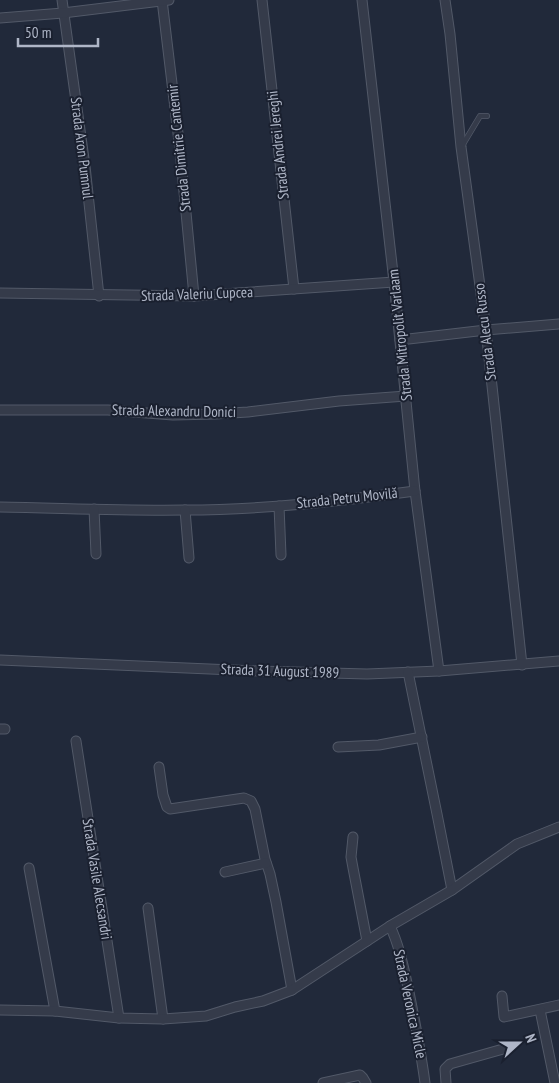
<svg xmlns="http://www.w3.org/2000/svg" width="559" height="1083" viewBox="0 0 559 1083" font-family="'PT Sans Narrow',sans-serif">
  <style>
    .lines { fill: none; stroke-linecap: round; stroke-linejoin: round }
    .lane-casing { stroke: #525968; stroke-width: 6 }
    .street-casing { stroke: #525968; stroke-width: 11 }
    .lane { stroke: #353b4a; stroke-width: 4.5 }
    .street { stroke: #353b4a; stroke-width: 9 }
    .labels { text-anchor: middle; stroke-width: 4; stroke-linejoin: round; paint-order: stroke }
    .street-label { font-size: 15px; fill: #afb6c7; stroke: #1a202f }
  </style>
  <rect width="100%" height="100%" fill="#21293a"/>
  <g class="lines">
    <defs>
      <path id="lane" d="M462,146L480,116H487"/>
      <g id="street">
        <path d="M62,0L85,166L99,296"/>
        <path d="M162,0L180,150L194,296"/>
        <path d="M262,0L294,289"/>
        <path d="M362,0L394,282L415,491L439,671"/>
        <path d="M445,0L450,34L461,147L486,330L522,665"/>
        <path d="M0,18L63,13L169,0"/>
        <path d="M0,293L194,296L394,282"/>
        <path d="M400,340L486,330L559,324"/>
        <path d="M0,410H108L173,415L215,414L248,412L339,401L406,396"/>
        <path d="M279,506L281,555"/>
        <path d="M0,507C62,508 124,511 185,510C262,510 339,501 415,491"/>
        <path d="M94,509L96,554"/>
        <path d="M185,510L189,558"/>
        <path d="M0,660L258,671L367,674L439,671L559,661"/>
        <path d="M408,672L437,814L452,890"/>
        <path d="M0,729H5"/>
        <path d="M76,741L119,1018"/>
        <path d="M338,747L379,745L422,737"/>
        <path d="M159,767L163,795L167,807L170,809L244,798L251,801L255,809L265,859L270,874L276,902L292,990"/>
        <path d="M353,837L351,857L353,868L367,941"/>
        <path d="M29,868L55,1011"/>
        <path d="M225,872L266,863"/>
        <path d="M148,908L163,1019"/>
        <path d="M390,926C400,947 404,970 409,992C415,1022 421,1052 425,1083"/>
        <path d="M502,996L504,1017L559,1005"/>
        <path d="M0,1010L55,1011L119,1018L163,1019L206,1016L235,1007L263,1001L292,990L390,926L452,890L517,844L559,827"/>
        <path d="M540,1010L555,1083"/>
        <path d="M323,1083L360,1075L363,1078L366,1083"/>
        <path d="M446,1083L445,1069L450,1064L510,1047"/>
      </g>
    </defs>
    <!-- lane casing -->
    <use href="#lane" class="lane-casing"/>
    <!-- street casing -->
    <use href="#street" class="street-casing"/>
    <!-- lane -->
    <use href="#lane" class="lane"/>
    <!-- street -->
    <use href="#street" class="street"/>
  </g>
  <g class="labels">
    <!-- street labels -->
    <g class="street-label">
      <text transform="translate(278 145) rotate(-96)" y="5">Strada Andrei Jereghi</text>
      <text transform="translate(82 148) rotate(83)" y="5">Strada Aron Pumnul</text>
      <text transform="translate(179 148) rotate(-96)" y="5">Strada Dimitrie Cantemir</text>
      <text transform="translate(197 294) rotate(-2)" y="5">Strada Valeriu Cupcea</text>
      <text transform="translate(485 332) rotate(-97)" y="5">Strada Alecu Russo</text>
      <text transform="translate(400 335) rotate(-96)" y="5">Strada Mitropolit Varlaam</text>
      <text transform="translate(174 411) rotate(1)" y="5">Strada Alexandru Donici</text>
      <text transform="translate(347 498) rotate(-6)" y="5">Strada Petru Movilă</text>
      <text transform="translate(280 671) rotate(2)" y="5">Strada 31 August 1989</text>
      <text transform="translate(97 879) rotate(81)" y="5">Strada Vasile Alecsandri</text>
      <text transform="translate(410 1004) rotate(78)" y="5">Strada Veronica Micle</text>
    </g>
  </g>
  <!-- north arrow -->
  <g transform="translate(519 1043) rotate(69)" stroke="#1a202f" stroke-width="4" paint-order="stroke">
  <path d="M0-4L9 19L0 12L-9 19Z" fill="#afb6c7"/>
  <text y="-8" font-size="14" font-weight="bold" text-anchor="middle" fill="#afb6c7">N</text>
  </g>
  <!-- scale -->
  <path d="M18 38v8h80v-8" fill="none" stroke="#afb6c7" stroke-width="2.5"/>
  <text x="25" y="38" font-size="15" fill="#afb6c7" stroke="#1a202f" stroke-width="4" paint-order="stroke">50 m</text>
</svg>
